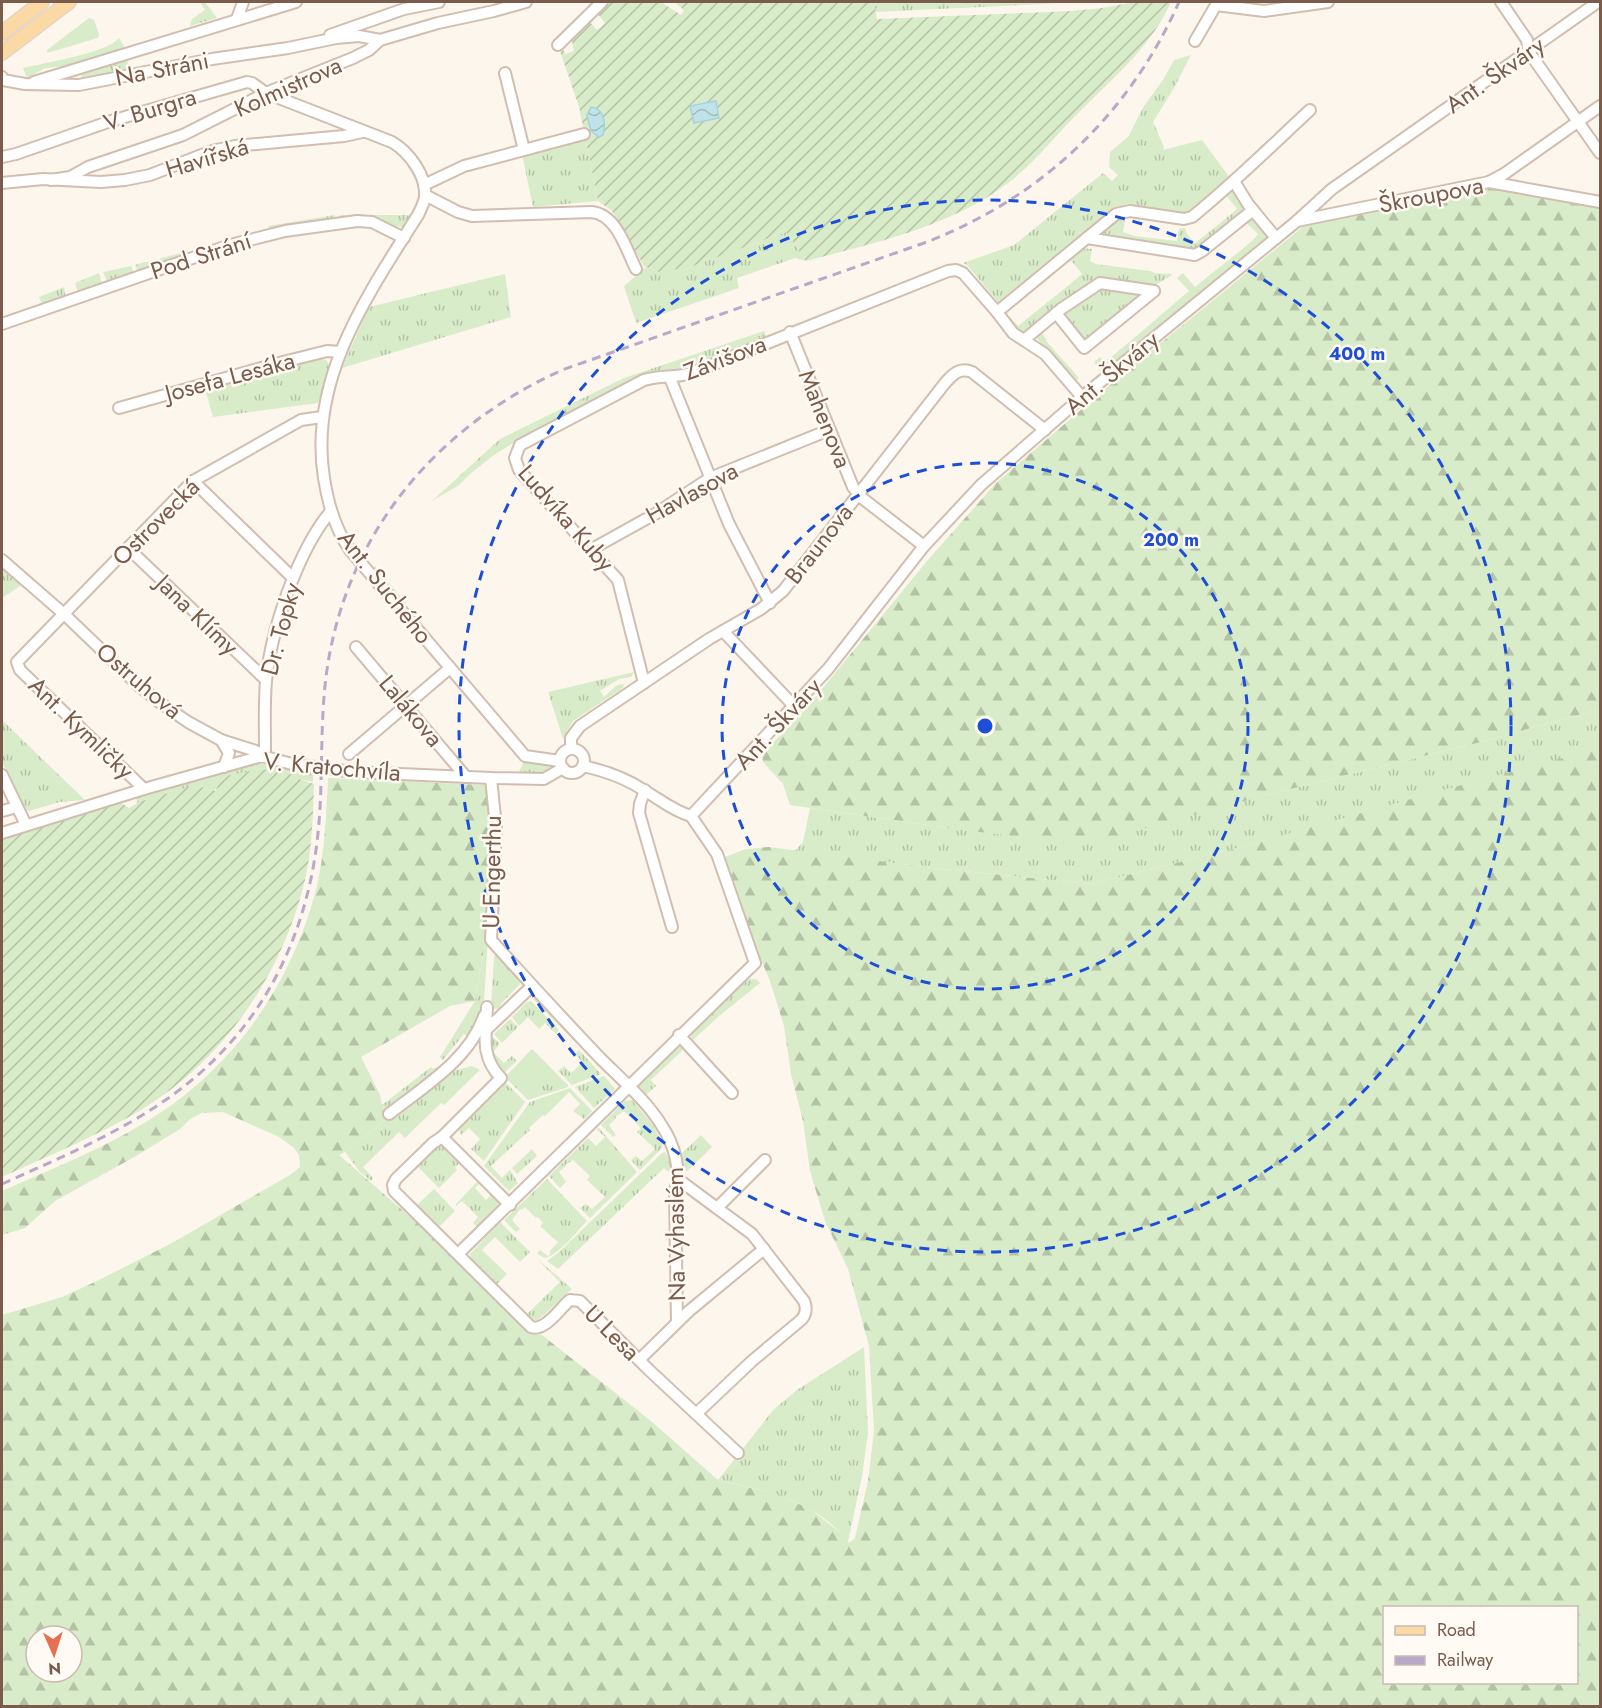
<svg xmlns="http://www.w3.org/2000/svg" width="1602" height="1708" viewBox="0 0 1602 1708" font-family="Jost,sans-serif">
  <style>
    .grass { fill: url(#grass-tufts) }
    .forest { fill: url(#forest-firs); fill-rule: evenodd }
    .park { fill: #d8ecc9 }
    .garden { fill: url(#garden-furrows) }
    .water { fill: url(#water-waves); stroke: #a5d3da; stroke-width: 1.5 }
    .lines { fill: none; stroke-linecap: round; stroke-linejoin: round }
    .minor-casing { stroke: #d1beb0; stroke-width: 14 }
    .major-casing { stroke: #dad1cd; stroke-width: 16 }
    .minor { stroke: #fff; stroke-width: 10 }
    .major { stroke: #fbd9a5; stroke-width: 14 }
    .rail { stroke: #b9a8c9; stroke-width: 3; stroke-dasharray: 9 6; stroke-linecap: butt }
    .ring { fill: none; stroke: #1d4ed8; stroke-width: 3; stroke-dasharray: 10 8 }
    .labels { text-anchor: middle; stroke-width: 5; stroke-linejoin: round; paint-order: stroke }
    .street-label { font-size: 24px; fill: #7a5c4d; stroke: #fffaf3 }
    .centre { fill: #1d4ed8; stroke: #fffaf3; stroke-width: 3 }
    .ring-label { font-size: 18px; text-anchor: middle; font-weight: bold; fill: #1d4ed8; stroke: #fffaf3; stroke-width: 5; stroke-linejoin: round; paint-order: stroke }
  </style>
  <defs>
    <pattern id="grass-tufts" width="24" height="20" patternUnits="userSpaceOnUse" patternTransform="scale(1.5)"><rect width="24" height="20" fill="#d8ecc9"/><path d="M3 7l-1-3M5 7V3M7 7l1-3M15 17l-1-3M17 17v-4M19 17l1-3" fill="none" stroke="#b4c2a5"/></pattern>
    <pattern id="forest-firs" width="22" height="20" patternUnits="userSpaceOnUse" patternTransform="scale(1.5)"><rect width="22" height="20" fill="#d8ecc9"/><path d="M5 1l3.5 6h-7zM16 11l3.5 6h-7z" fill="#b4c2a5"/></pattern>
    <pattern id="garden-furrows" width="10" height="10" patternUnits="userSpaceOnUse" patternTransform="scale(1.5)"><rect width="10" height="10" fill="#d8ecc9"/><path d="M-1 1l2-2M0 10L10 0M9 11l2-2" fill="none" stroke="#b4c2a5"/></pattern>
    <pattern id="water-waves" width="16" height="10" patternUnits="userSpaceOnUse" patternTransform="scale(1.5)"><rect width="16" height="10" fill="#bfe3e8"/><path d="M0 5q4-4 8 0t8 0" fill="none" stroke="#a0bbbe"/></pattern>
  </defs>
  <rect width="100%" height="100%" fill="#fdf6ec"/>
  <!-- grass -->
  <g class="grass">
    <path d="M200,2H205L217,18L190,26L192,19L205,10Z"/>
    <path d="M874,2H1083L876,12Z"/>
    <path d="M1191,55L1174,88L1153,122L1164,147L1163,150L1202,140L1230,178L1189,212L1185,213L1129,204L1113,208L998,302L967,265L963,263L1014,245L1103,173L1112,181L1118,175L1109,167L1110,152L1128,137L1144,106L1163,80L1174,60Z"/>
    <path d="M127,60L130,71L83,80L81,78L82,73Z"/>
    <path d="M585,137L598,201L533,207L522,154Z"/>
    <path d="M1233,192L1243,206L1242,211L1195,249L1102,234V229L1126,214L1123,232L1135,236L1177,241L1179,229L1185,228L1187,234L1195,243C1209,232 1223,221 1237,209L1225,194Z"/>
    <path d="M335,215L334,220L270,230L268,226Z"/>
    <path d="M340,215H412L403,227L392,226L381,221L341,218Z"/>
    <path d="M1249,218L1255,220L1268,239L1103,374L1101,373L1094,362L1100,357L1104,361L1110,358C1138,335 1163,313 1189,291L1177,278L1183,273L1195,287C1213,272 1236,255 1254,239L1258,234L1244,221Z"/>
    <path d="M786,232L806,261L795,258L737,278L739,288L636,323L624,286L646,267L659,272L751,245Z"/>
    <path d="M1082,248L1092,249L1090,261L1096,264L1150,271C1156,275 1164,273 1172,274L1171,276L1152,287L1107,280L1021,333L1009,318L1010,317L1018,326C1039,309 1062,291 1082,274L1069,258Z"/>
    <path d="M188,251L189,255L162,264L161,261L153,264V267L138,272L135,265Z"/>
    <path d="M131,266L134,273L108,283L103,272Z"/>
    <path d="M99,273L102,284L78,293L75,283Z"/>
    <path d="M505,274L511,317L342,368L369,307Z"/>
    <path d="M64,287L66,298L43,306L39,297Z"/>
    <path d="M1101,287L1143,293L1084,342L1062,313Z"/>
    <path d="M764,331L766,335L764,340L696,368L691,367L679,371L628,383L591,401L532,431L494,455L470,474L459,485L432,501L500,439L624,378Z"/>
    <path d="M1041,332C1045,336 1046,340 1048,343C1058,355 1069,366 1079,378L1077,380L1047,348L1038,340V335Z"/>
    <path d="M319,358L326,360L330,366L318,403L213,417L205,389Z"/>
    <path d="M2,565L22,585L2,598Z"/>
    <path d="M375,566L406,603L405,605L526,748L524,750L370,569Z"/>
    <path d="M634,672L631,677L619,679L600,691L604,697L617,685L624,684L623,688L573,721L563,739L548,692Z"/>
    <path d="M1600,709V749L1237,848L1091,884L933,868L795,851L803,842L810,808L948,828L1262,796L1481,742Z"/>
    <path d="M2,720L85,800L60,802L29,811L25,809L2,762Z"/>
    <path d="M525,759L555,764C545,776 532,774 518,774Z"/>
    <path d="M255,763L313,770V782L299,779V774L138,804L136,798L237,766Z"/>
    <path d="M489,919L484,1002L478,1020L468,1037L464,1034L443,1060L440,1057L475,1001Z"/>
    <path d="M496,955L519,978L520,984L500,1005L502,1008L495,1009L491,1006L494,956Z"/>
    <path d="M747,979H756L760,983L718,1017L692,1041L691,1034Z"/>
    <path d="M534,997L616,1081L618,1085L533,999Z"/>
    <path d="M531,1001L559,1030L556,1034L545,1023L539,1029L528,1017L519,1026L512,1017L527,1002Z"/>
    <path d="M510,1019L518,1027L502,1043L494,1034Z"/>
    <path d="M492,1036L500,1044L493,1052L504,1063L512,1056L517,1061L504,1073L496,1065L489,1038Z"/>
    <path d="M679,1046L684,1049L651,1080L656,1086L645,1096L638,1089L639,1085Z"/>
    <path d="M532,1049L568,1085V1087L528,1100L505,1077Z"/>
    <path d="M579,1050L601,1074L572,1085L558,1071L564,1066L571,1073L583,1062L575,1054Z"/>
    <path d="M472,1066L480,1070L444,1105L441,1103L405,1138L399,1132L363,1167L373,1178L371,1181L359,1171L345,1152L446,1073Z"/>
    <path d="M431,1067L433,1069L437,1067L441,1071L388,1112L382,1105Z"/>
    <path d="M604,1076L615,1089L594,1108L575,1087Z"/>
    <path d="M503,1080L525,1102L484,1161L471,1149L480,1139L469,1128L461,1135L457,1125Z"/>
    <path d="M570,1088L592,1111L584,1119L573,1111L580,1104L569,1092L545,1116L543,1115L529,1128L530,1130L491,1166L502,1178L510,1170L518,1183L509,1191L484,1166L530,1102Z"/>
    <path d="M632,1100L654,1126L663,1147L640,1170L631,1160L636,1156L642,1161L655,1149L637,1132L641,1128L624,1111L615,1117L616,1118L609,1125L616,1135L613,1137L601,1125L625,1101Z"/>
    <path d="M599,1128L637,1172L590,1218L580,1208L586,1204L592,1209L605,1197L587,1180L590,1176L573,1160L565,1165L566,1166L559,1172L566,1182L560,1188L549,1176L588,1138L596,1146L605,1137L596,1129Z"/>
    <path d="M701,1135L712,1147L686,1172L680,1155Z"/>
    <path d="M437,1145L444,1146L460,1162L455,1168L457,1170L439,1188L416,1165Z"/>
    <path d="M532,1149L537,1156L517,1174L512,1168Z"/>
    <path d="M665,1152L669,1159L672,1175L664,1168L558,1269L547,1261L559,1252L662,1153Z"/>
    <path d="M547,1179L587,1221C575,1233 561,1253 545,1258L537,1254L540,1250L548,1256L551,1253L549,1252L558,1242L540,1226L543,1223L538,1217L536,1218L525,1207L522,1210L520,1209L512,1220L520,1229L516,1232L504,1220Z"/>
    <path d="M476,1183H480L475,1188L486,1200L492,1194L501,1207L478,1228L473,1223L478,1217L462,1201L456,1206V1204Z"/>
    <path d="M434,1189L455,1211L437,1229L415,1207Z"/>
    <path d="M500,1222L530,1252L520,1262L495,1237L482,1250L507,1274L497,1284L471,1258L470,1254Z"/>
    <path d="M535,1257L572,1289L537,1321L526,1315L560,1282Z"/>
    <path d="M864,1347L868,1433L862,1476L848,1542C816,1500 766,1491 718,1480L774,1409L797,1390Z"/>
  </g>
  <!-- forest -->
  <g class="forest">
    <path d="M1491,188L1600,208V709L1481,742L1262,796L1085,845L948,828L790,805L783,784L763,762L762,754L804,711L927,561L996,483L1118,378L1305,225Z"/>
    <path d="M1600,748V1706H2V1315L62,1297L97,1281L172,1243L290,1175L300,1167L299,1155L294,1148L279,1137L223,1112L202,1113L190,1119L180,1129L136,1156L55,1201L25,1228L2,1235V1191C51,1169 103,1149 149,1120C233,1069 291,985 316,890C325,854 326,815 328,778L485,785L490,827L489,919L475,1001L450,1006L361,1057L380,1095L382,1105L389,1114L387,1119L345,1152L339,1155L439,1242L531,1333L542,1335L651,1421L718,1480L777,1494L810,1509L841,1533L849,1543L855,1538L868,1481L874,1431L869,1346L848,1269L825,1221L810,1171L803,1121L791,1074L784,1026L770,981L739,907L722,858L746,849L769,847L933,868L1091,884L1237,848L1443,790ZM1384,1608H1576V1682H1384ZM36,1636H72V1672H36Z"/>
  </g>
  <!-- park -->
  <g class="park">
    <path d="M89,18L94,20L99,34L98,38L47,53V50Z"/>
    <path d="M119,38L125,48L66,66L45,68L27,78L23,68C44,63 107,53 119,38Z"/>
    <path d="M531,1057L550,1076L536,1090L517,1071Z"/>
    <path d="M497,1088L507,1099L489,1117L479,1106Z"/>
  </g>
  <!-- garden -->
  <g class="garden">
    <path d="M606,2H661L681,15L684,10L674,2H874L877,19L1072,11L1102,8L1135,2H1171C1153,43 1117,75 1085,106C1059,131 1037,161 1008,183C950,227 874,243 806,261L786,232L690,267L659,272L644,266L612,211L598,201L579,107L559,48L562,46L565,54L574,51L571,37L588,20L597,30L605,23L596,12Z"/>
    <path d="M259,769L299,774V779L314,784C313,818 312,854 303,888C279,979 222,1061 141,1110C97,1136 48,1156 2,1177V839L121,803L129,808L139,802L195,785L216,791L221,777Z"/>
  </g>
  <!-- water -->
  <g class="water">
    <path d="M716,101L719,118L694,123L690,106Z"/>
    <path d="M591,107C605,109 606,124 603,135L599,137L591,131L587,115Z"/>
  </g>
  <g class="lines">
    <defs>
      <g id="minor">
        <path d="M1501,2L1527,40L1529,52L1600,153"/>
        <path d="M237,19L243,2"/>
        <path d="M330,35L404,9L439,2"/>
        <path d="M1195,41L1216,5L1264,11L1328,2"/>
        <path d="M558,45L602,2"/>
        <path d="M505,73L524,150"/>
        <path d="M2,77L3,80L25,84L79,85L212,59L288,48L336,38L359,36L380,40"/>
        <path d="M34,82L296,2"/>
        <path d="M2,157L16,154L111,121L247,82L252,83L266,93L392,142C409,152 427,176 425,197C424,203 421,209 418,215C368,294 308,379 324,478C328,504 335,529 350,550L525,756L560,761"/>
        <path d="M51,180L70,177L88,167L183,135L266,93L353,58L369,50L380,40L438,23L494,11L526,2"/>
        <path d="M1489,182L1504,174L1600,106"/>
        <path d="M2,183L43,179L101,182L125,180L150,175L212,151L235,146L344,136L362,132"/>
        <path d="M1235,183L1248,204L1276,238"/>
        <path d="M424,185L464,166L584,134"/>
        <path d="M425,195L458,212L472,216L592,212C617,215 626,249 636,269"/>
        <path d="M1297,221L1489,182L1600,202"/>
        <path d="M1087,238L1195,255L1202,251L1253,210"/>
        <path d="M1056,313L1084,348L1154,291"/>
        <path d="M2,324L230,245L285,231L357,221L372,222L404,238"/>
        <path d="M790,332L853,487L862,498L924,546"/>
        <path d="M1024,340L1061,309L1100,283L1154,291"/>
        <path d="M670,378L729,524L770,603"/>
        <path d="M1082,397L1045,354L1013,333L997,312L1116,214L1130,211L1184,219L1192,217C1234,183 1271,146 1310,110"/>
        <path d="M119,408L279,363L327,351L341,352"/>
        <path d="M193,481L293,578"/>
        <path d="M129,549L266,680"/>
        <path d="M592,549L655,514L710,478L829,430"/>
        <path d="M2,560L64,614L139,686L162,704L188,722L221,740L256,751L262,756L265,750C265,728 264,704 266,681C271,630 298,550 331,511"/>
        <path d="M723,631L795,707"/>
        <path d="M356,647L466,777"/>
        <path d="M644,683L618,580L519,470L515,458L520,445L644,380C660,375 676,378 692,373L948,271L956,270L963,273L997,312"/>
        <path d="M221,740L229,753L224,767"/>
        <path d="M571,749V738L580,726L709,639L761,609L783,591L945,383C953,374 960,367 972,372L1045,430"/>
        <circle cx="572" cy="761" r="12"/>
        <path d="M349,754L450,668"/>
        <path d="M583,766C606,771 626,778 645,791C661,800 673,811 691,816"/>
        <path d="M2,775L26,825"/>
        <path d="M491,778L496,827L491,940C527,980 563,1019 600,1058C621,1079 647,1101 662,1126C674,1144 682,1171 675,1191L677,1322"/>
        <path d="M144,789L20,670L17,662L193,481L301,420L322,417"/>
        <path d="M645,790L640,804L639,813L672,927"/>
        <path d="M2,811L17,807"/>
        <path d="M691,816L828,669L924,546L981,485L1082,397L1297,221L1332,189L1598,2"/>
        <path d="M2,833L144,789L262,756L292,764L354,772L491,778L544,779L563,768"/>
        <path d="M487,1007C486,1035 480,1057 501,1078L442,1137L433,1143L396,1179L393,1185L394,1191L531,1327C545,1332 560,1308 570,1300L580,1301L649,1370L738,1453"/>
        <path d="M486,1030L531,987"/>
        <path d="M679,1035L732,1093"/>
        <path d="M389,1114C422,1088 470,1059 484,1016"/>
        <path d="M442,1137L510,1205"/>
        <path d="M679,1180L752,1234L804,1301C807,1308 806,1315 801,1320L752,1361L696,1414"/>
        <path d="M717,1208L765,1160"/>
        <path d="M458,1254L755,963L717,854L691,816"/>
        <path d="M639,1360L689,1311L764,1249"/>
      </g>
      <g id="major">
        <path d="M2,33L42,2"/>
        <path d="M2,53L69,2"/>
      </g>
    </defs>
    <!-- minor casing -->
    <use href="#minor" class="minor-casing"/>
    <!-- major casing -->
    <use href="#major" class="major-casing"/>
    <!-- minor -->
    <use href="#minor" class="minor"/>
    <!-- major -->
    <use href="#major" class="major"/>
    <!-- rail -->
    <path class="rail" d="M2,1184C86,1146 169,1113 231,1042C285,981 313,902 319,822C323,774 320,725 326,677C344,536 434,428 562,370L924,243C1040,199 1129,115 1179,2"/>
  </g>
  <!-- distance rings -->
  <g class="ring">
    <circle cx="985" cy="726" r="263"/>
    <circle cx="985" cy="726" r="526"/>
  </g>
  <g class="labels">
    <!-- street labels -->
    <g class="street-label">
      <text transform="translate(162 69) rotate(-11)" y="8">Na Stráni</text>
      <text transform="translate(1495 75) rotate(-35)" y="8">Ant. Škváry</text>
      <text transform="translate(288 87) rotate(-24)" y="8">Kolmistrova</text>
      <text transform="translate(150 110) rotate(-17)" y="8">V. Burgra</text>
      <text transform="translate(207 158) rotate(-17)" y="8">Havířská</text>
      <text transform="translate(1431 195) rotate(-11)" y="8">Škroupova</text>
      <text transform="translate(201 256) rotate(-18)" y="8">Pod Strání</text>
      <text transform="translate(725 358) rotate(-21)" y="8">Závišova</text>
      <text transform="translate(1112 373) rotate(-40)" y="8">Ant. Škváry</text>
      <text transform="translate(230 377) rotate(-15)" y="8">Josefa Lesáka</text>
      <text transform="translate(825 419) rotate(68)" y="8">Mahenova</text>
      <text transform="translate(692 493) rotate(-29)" y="8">Havlasova</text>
      <text transform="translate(566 518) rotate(49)" y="8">Ludvíka Kuby</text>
      <text transform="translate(156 522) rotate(-45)" y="8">Ostrovecká</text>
      <text transform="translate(819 544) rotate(-52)" y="8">Braunova</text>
      <text transform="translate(385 587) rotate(52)" y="8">Ant. Suchého</text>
      <text transform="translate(197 615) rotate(44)" y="8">Jana Klímy</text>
      <text transform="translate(281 629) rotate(-75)" y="8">Dr. Topky</text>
      <text transform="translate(139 681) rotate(40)" y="8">Ostruhová</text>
      <text transform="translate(411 711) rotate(50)" y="8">Lalákova</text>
      <text transform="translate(778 724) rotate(-47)" y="8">Ant. Škváry</text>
      <text transform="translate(81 728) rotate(44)" y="8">Ant. Kymličky</text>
      <text transform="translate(332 767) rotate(5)" y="8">V. Kratochvíla</text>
      <text transform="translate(492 872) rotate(-89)" y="8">U Engerthu</text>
      <text transform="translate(676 1234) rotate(-91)" y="8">Na Vyhaslém</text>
      <text transform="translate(612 1333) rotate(45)" y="8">U Lesa</text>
    </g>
  </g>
  <circle cx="985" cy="726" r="9" class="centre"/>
  <g class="ring-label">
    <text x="1357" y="360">400 m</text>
    <text x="1171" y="546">200 m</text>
  </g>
  <!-- border -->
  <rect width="1602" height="1708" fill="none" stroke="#7a5c4d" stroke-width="6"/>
  <!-- legend -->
  <rect x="1383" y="1606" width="195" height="78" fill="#fffaf3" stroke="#cabbb1" stroke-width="1.5"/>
  <rect x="1395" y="1626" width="30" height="9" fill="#fbd9a5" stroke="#cabbb1" stroke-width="1.5"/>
  <text x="1437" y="1636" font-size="18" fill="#7a5c4d">Road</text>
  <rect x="1395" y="1656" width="30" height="9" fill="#b9a8c9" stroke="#cabbb1" stroke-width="1.5"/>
  <text x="1437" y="1666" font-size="18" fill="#7a5c4d">Railway</text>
  <!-- north arrow -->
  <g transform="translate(54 1654) rotate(177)"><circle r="28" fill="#fffaf3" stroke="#cabbb1" stroke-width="1.5"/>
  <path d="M0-4.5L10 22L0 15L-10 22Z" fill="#e76f51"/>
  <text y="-9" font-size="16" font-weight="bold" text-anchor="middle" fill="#7a5c4d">N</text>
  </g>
</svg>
